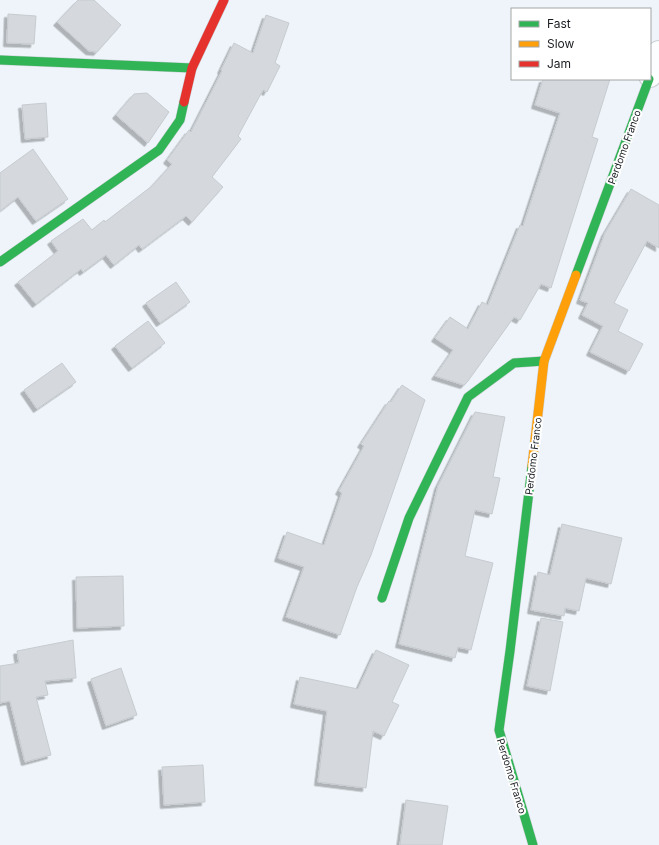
<svg xmlns="http://www.w3.org/2000/svg" width="659" height="845" viewBox="0 0 659 845" font-family="Inter,sans-serif">
  <style>
    .building { fill: #d5d9dd; stroke: #c6cbd0; filter: url(#shadow) }
    .lines { fill: none; stroke-linecap: round; stroke-linejoin: round }
    .street-casing { stroke: #cacfd4; stroke-width: 24 }
    .fast-casing { stroke: #cacfd4; stroke-width: 10 }
    .slow-casing { stroke: #cacfd4; stroke-width: 10 }
    .jam-casing { stroke: #cacfd4; stroke-width: 10 }
    .street { stroke: #fcfdfe; stroke-width: 22 }
    .fast { stroke: #30b455; stroke-width: 9 }
    .slow { stroke: #ff9f0a; stroke-width: 9 }
    .jam { stroke: #e5322d; stroke-width: 9 }
    .labels { text-anchor: middle; stroke-width: 4; stroke-linejoin: round; paint-order: stroke }
    .street-label { font-size: 10px; fill: #1a1d21; stroke: #fff }
  </style>
  <defs>
    <filter id="shadow"><feDropShadow dx="-3.5" dy="3.5" stdDeviation="0" flood-color="#0004"/></filter>
  </defs>
  <rect width="100%" height="100%" fill="#eef4fa"/>
  <!-- building -->
  <g class="building">
    <path d="M78,0H94L121,25L97,52L89,51L57,22Z"/>
    <path d="M8,14L36,16L34,44L7,43Z"/>
    <path d="M266,15L289,23L275,63L280,66L267,92L263,90L238,136L241,139L212,177L223,187L192,222L186,216L142,249L139,245L114,265L106,255L83,272L81,269L36,304L18,282L58,251L51,241L83,219L92,230L104,220L105,222L152,186L172,164L167,160L189,130L191,132L222,71L221,70L234,43L253,53Z"/>
    <path d="M543,79H610L592,137L598,139L551,288L541,284L520,320L514,317L468,381L464,385L435,376L453,350L435,338L450,317L468,329L482,302L488,305L520,225L523,226L560,113L535,105Z"/>
    <path d="M147,93L169,112L148,143L116,115L134,94Z"/>
    <path d="M46,103L48,137L25,139L22,105Z"/>
    <path d="M33,149L68,199L36,221L18,197L0,211V173Z"/>
    <path d="M631,189L659,205V248L647,241L614,303L628,310L618,331L643,344L629,371L590,352L603,326L582,315L588,303L580,300L605,233Z"/>
    <path d="M176,282L190,302L160,323L146,303Z"/>
    <path d="M148,321L165,343L132,368L115,346Z"/>
    <path d="M62,363L76,382L37,409L24,390Z"/>
    <path d="M402,385L425,400L371,555L357,587L340,635L286,617L304,567L278,558L287,532L324,545L342,493L339,491L364,446L361,444L389,401L391,402Z"/>
    <path d="M475,412L505,417L493,477L500,478L492,514L475,510L465,556L493,563L471,650L458,647L455,658L399,644L438,486Z"/>
    <path d="M562,524L622,538L611,584L586,578L579,611L565,608L564,616L531,610L538,572L550,575Z"/>
    <path d="M123,576L124,626L77,628L76,577Z"/>
    <path d="M541,618L563,622L550,691L527,686Z"/>
    <path d="M73,640L76,678L45,681L48,695L36,697L51,755L25,762L10,701L0,703V666L19,663L17,651Z"/>
    <path d="M376,650L409,665L392,702L399,705L384,736L373,731L366,788L318,782L327,711L294,704L300,677L358,689Z"/>
    <path d="M121,668L137,715L106,726L91,679Z"/>
    <path d="M203,765L205,802L164,805L162,767Z"/>
    <path d="M406,800L448,806L442,845H400Z"/>
  </g>
  <g class="lines">
    <defs>
      <path id="street" d="M650,76L659,52"/>
      <g id="fast">
        <path d="M0,60L192,68"/>
        <path d="M0,262L159,150L180,120L184,102"/>
        <path d="M576,275L649,79"/>
        <path d="M532,466L510,651L499,730L533,845"/>
        <path d="M382,598L409,518L468,397L514,363L544,361"/>
      </g>
      <path id="slow" d="M532,466L544,361L576,275"/>
      <path id="jam" d="M184,102L192,68L224,0"/>
    </defs>
    <!-- street casing -->
    <use href="#street" class="street-casing"/>
    <!-- fast casing -->
    <use href="#fast" class="fast-casing"/>
    <!-- slow casing -->
    <use href="#slow" class="slow-casing"/>
    <!-- jam casing -->
    <use href="#jam" class="jam-casing"/>
    <!-- street -->
    <use href="#street" class="street"/>
    <!-- fast -->
    <use href="#fast" class="fast"/>
    <!-- slow -->
    <use href="#slow" class="slow"/>
    <!-- jam -->
    <use href="#jam" class="jam"/>
  </g>
  <g class="labels">
    <!-- street labels -->
    <g class="street-label">
      <text transform="translate(624 147) rotate(-70)" y="4">Perdomo Franco</text>
      <text transform="translate(533 456) rotate(-83)" y="4">Perdomo Franco</text>
      <text transform="translate(512 776) rotate(73)" y="4">Perdomo Franco</text>
    </g>
  </g>
  <!-- legend -->
  <rect x="511" y="8" width="140" height="72" fill="#ffffff" stroke="#a3a5a6"/>
  <rect x="519" y="21" width="20" height="6" fill="#30b455" stroke="#a3a5a6"/>
  <text x="547" y="28" font-size="12" fill="#1a1d21">Fast</text>
  <rect x="519" y="41" width="20" height="6" fill="#ff9f0a" stroke="#a3a5a6"/>
  <text x="547" y="48" font-size="12" fill="#1a1d21">Slow</text>
  <rect x="519" y="61" width="20" height="6" fill="#e5322d" stroke="#a3a5a6"/>
  <text x="547" y="68" font-size="12" fill="#1a1d21">Jam</text>
</svg>
